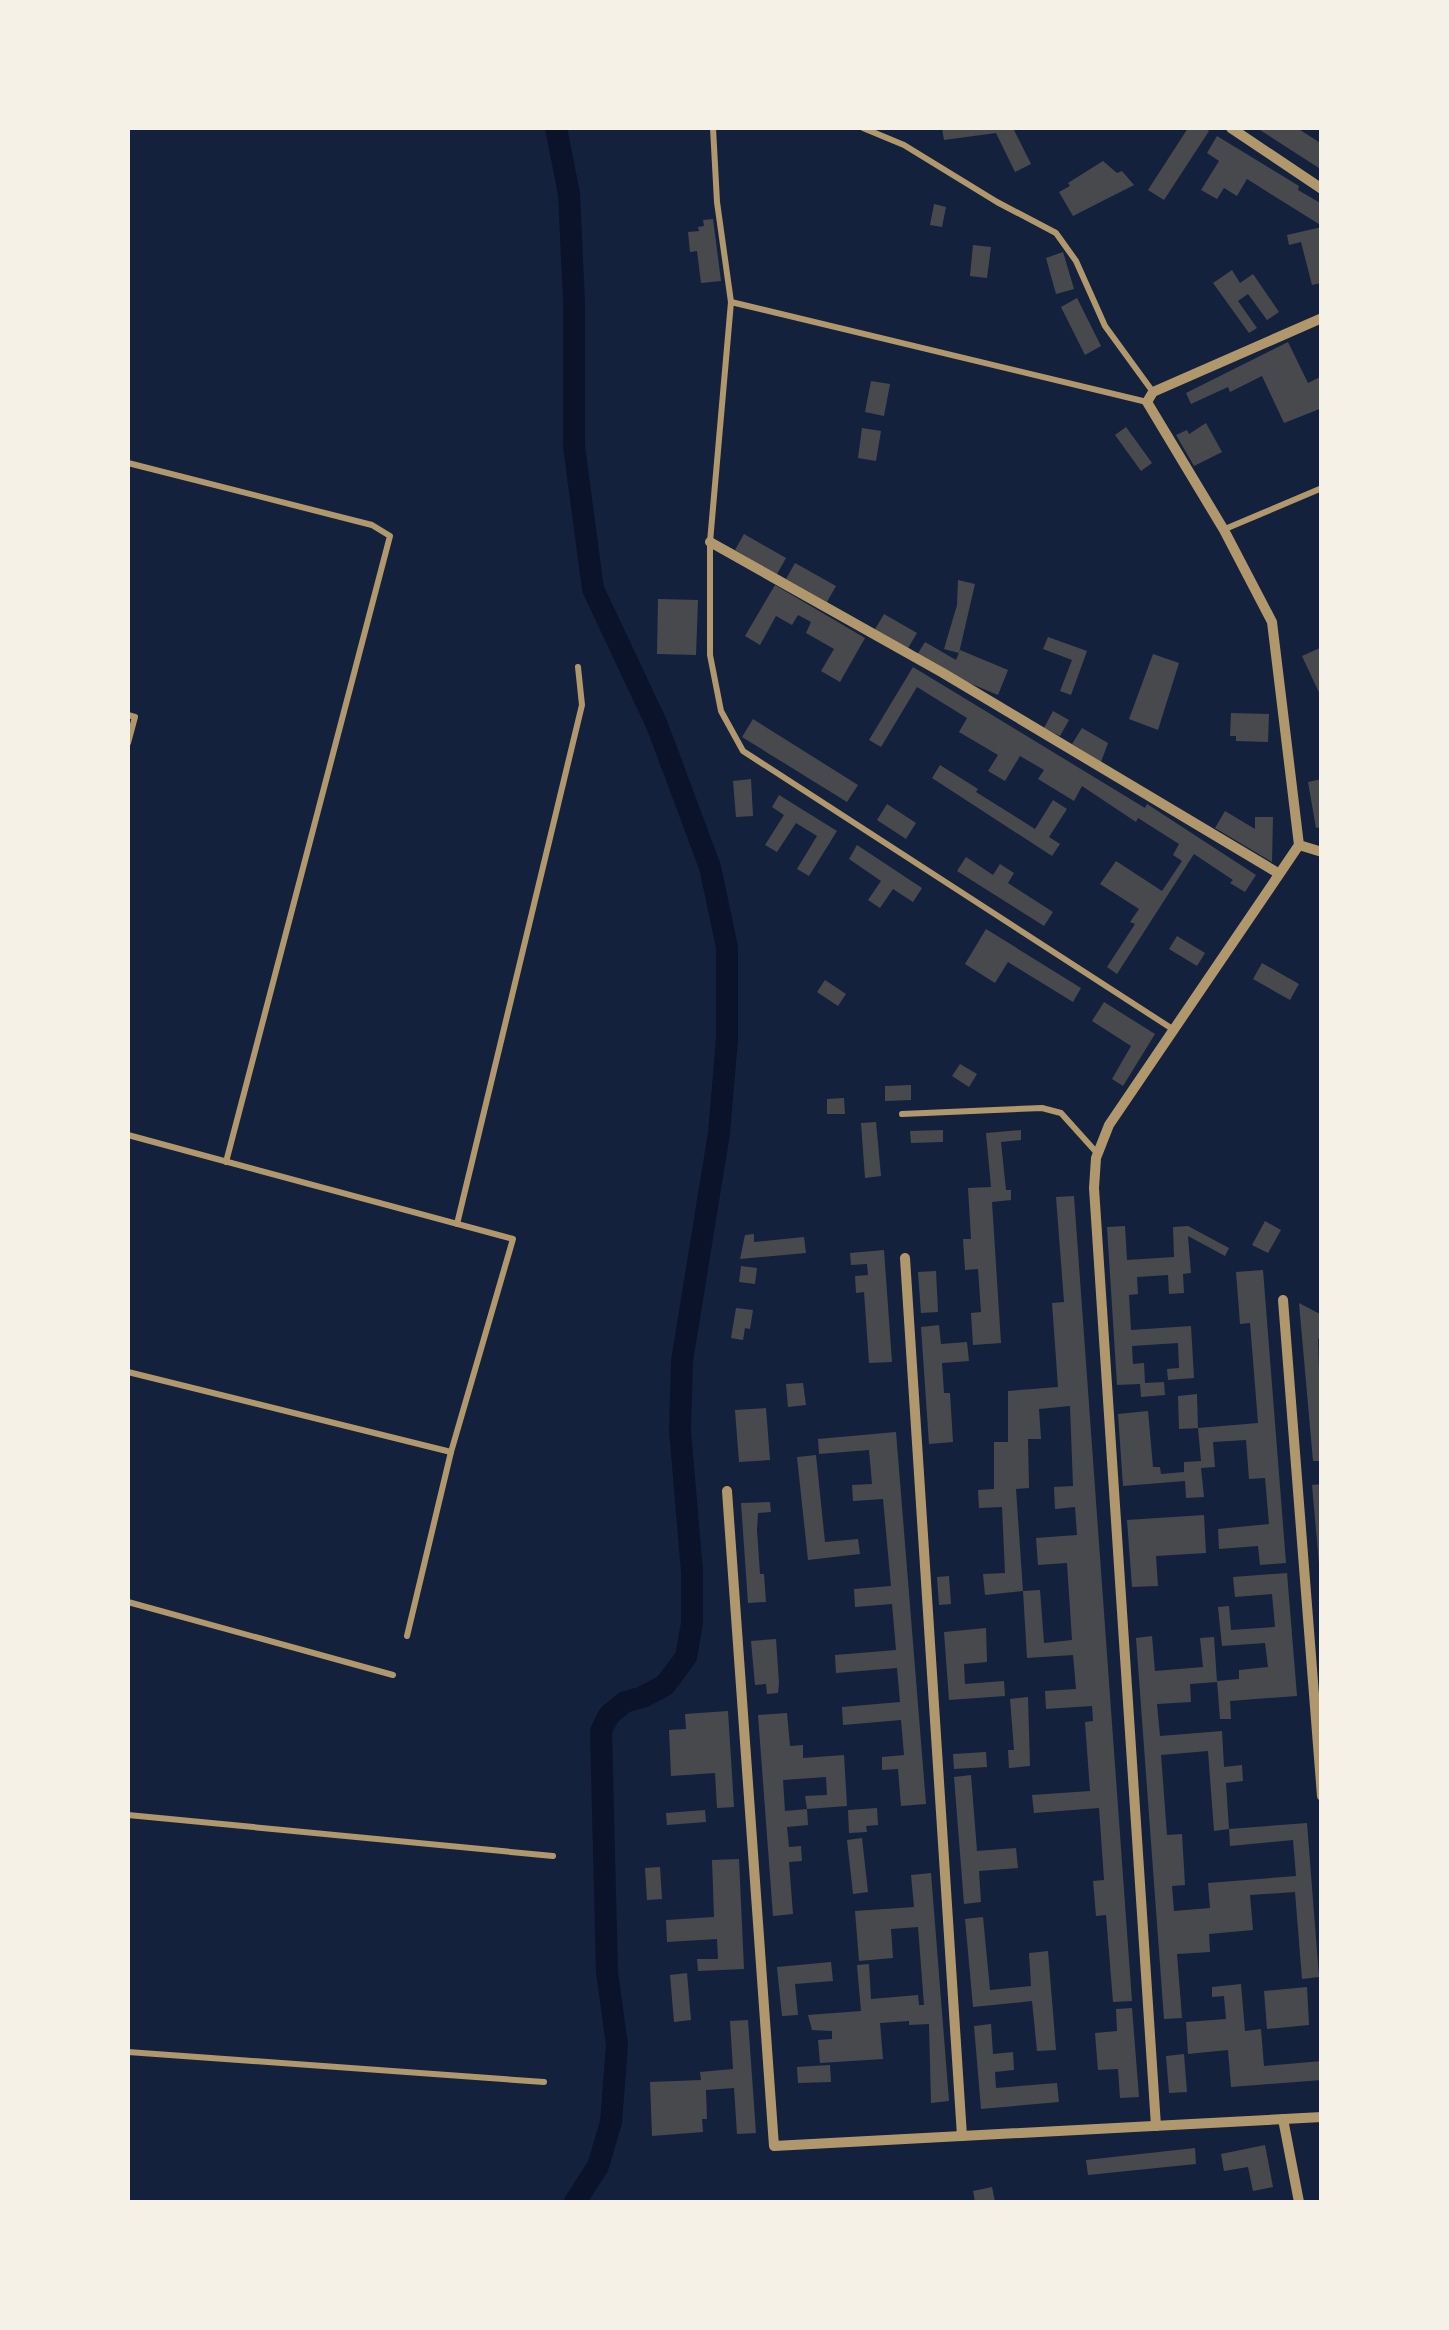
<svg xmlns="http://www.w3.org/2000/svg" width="1449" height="2330" viewBox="0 0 1449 2330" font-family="Arial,sans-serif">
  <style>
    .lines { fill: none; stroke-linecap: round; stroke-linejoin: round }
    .canal { stroke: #0b132b; stroke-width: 22 }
    .building { fill: #48494c; fill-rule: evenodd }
    .service { stroke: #b1986c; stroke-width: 6 }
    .minor { stroke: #b1986c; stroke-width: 10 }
  </style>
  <rect width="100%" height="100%" fill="#14213d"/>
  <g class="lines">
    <!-- canal -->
    <path class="canal" d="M556,128L569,194L574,301V446L593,589L657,725L710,867L727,947V1039L719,1133L682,1361L680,1430L692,1572V1623L686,1657L665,1685L643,1697L625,1702L609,1715L601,1731L607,1972L617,2045L611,2122L598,2166L575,2202"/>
  </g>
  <!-- building -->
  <g class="building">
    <path d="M942,128H1013L1031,164L1015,172L996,133L944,140Z"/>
    <path d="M1188,128H1203L1209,131L1164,200L1148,190Z"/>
    <path d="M1257,128H1297L1322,144V170Z"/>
    <path d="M1217,136L1299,186L1298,190L1322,204V226L1247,179L1237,196L1224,188L1217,199L1201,190L1219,161L1207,153Z"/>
    <path d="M1103,161L1117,173L1122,171L1134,185L1073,216L1059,192L1070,186L1068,183Z"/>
    <path d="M934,204L946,207L942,227L930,225Z"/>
    <path d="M713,219L721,281L701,283L697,251L690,252L688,232L699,231L698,227L704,226L703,220Z"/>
    <path d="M1322,227V283L1312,285L1301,242L1289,245L1287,235Z"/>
    <path d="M973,245L991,247L987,278L970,276Z"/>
    <path d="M1063,252L1074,289L1056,294L1046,258Z"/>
    <path d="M1232,270L1240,283L1253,274L1279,312L1267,320L1248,294L1238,301L1257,328L1249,333L1213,283Z"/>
    <path d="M1077,298L1101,346L1085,355L1061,307Z"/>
    <path d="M1288,342L1308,383L1322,376V408L1284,423L1262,376L1230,392L1228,387L1191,404L1186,393Z"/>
    <path d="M871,381L890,384L884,416L865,412Z"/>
    <path d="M1206,423L1222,452L1194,466L1176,435L1187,430L1189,434Z"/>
    <path d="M1126,427L1152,463L1141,471L1115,435Z"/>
    <path d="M862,428L881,431L876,461L858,458Z"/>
    <path d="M744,534L786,558L777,574L735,550Z"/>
    <path d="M795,563L836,586L827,602L786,579Z"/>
    <path d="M958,580L975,584L959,653L944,649L957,605Z"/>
    <path d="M775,585L865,638L840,682L821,671L834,649L806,633L811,622L798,615L792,625L776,616L760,645L745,636Z"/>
    <path d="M658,599L698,600L696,655L657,654Z"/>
    <path d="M884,614L917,633L907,650L874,631Z"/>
    <path d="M1048,637L1087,651L1071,695L1060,691L1072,660L1043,649Z"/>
    <path d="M925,642L956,660L960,650L1008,670L998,695L950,675L917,655Z"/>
    <path d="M1322,647V699L1302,656Z"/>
    <path d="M1153,654L1179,663L1158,730L1129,719Z"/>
    <path d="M913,667L1145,808L1147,804L1256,875L1245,892L1230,883L1233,880L1194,854L1117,974L1107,967L1135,924L1130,922L1139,909L1100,884L1116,861L1162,891L1182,861L1173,855L1179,844L1138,818L1136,822L1082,786L1074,801L1038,779L1044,770L1020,756L1005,781L988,771L998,755L959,732L967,718L917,687L881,747L869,740Z"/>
    <path d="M1053,711L1069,720L1060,736L1044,728Z"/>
    <path d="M1231,713L1269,714L1268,742L1236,741V736H1230Z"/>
    <path d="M753,719L858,785L847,802L742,737Z"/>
    <path d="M1082,728L1108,743L1101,762L1072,744Z"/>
    <path d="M940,765L978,789L976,792L1035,829L1053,800L1067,809L1049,837L1060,844L1052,856L932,778Z"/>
    <path d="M751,779L753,816L736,817L733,781Z"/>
    <path d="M1322,779V827L1316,828L1308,782Z"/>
    <path d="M779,795L837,831L809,876L797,869L817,836L796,823L777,852L765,845L784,815L772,807Z"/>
    <path d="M887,804L916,823L906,839L877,820Z"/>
    <path d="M1225,811L1255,829V817H1273L1272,862L1215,828Z"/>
    <path d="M857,845L922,888L913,902L893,889L880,908L868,900L881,881L849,859Z"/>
    <path d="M966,857L993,875L1000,864L1014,873L1008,883L1053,912L1044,926L957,871Z"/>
    <path d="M986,929L1081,988L1073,1002L1008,962L995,983L965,964Z"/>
    <path d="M1177,936L1205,953L1197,966L1169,949Z"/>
    <path d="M1262,963L1299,984L1290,1000L1253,979Z"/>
    <path d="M825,980L846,994L838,1006L817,992Z"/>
    <path d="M1104,1002L1155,1034L1123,1086L1112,1079L1131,1046L1092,1021Z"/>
    <path d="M960,1064L977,1074L969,1087L952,1076Z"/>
    <path d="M911,1085V1100L885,1101V1086Z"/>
    <path d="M844,1098L845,1114H827V1099Z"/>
    <path d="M876,1122L881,1176L865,1178L861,1123Z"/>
    <path d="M943,1130V1142L911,1143L910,1131Z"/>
    <path d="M1021,1130V1140L1001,1142L1006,1190H1011V1200L992,1202L1001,1343L973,1345L971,1313L981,1312L978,1269L965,1270L963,1239H971L968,1188L991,1187L986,1133Z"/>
    <path d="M1074,1196L1132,2001L1113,2002L1106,1915L1096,1916L1093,1881L1104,1880L1099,1808L1034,1813L1032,1795L1090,1791L1085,1722L1093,1721L1092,1706L1046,1709L1045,1691L1076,1689L1073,1655L1027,1658L1023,1591L1040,1590L1044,1643L1072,1640L1067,1563L1038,1565L1036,1538L1077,1535L1075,1507L1055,1509L1054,1487L1073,1486L1070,1406L1039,1409L1041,1439H1028L1029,1488L1016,1489L1023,1591L985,1595L983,1574L1005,1573L1002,1507L979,1508L978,1490L994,1489V1442H1008V1391L1058,1387L1052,1303L1064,1302L1056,1197Z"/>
    <path d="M1265,1221L1281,1230L1268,1253L1252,1245Z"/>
    <path d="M1125,1226L1127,1260L1174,1257L1173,1227L1188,1226L1229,1248L1225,1256L1188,1236L1191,1273L1183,1274L1184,1293L1169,1294L1168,1275L1137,1277L1138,1294L1129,1295L1131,1330L1191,1326L1194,1378L1168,1380L1167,1369L1179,1368L1178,1343L1132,1346L1133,1364L1144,1363L1145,1383L1164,1382L1165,1395L1141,1397L1140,1384L1117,1385L1107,1227Z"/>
    <path d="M754,1234V1242L804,1237L806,1253L740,1259L745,1235Z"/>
    <path d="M884,1250L892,1362L869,1363L864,1292L856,1293L855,1276L868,1275L867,1264L851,1265L850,1253Z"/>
    <path d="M741,1266L757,1268L755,1284L739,1282Z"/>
    <path d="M1263,1270L1286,1563L1260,1565L1258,1546L1219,1549L1218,1529L1269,1524L1265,1478L1249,1479L1246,1440L1213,1442L1215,1467L1201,1468L1204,1497L1186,1498L1185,1481L1123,1486L1118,1414L1148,1411L1153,1467H1160L1161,1474L1184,1472V1462L1201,1461L1198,1428L1258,1423L1250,1323L1240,1324L1236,1272Z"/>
    <path d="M936,1271L938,1312L921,1313L918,1272Z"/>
    <path d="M1299,1303L1322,1315V1338L1318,1339L1322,1461H1313Z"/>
    <path d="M736,1308L753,1310L750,1329L745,1328L743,1340L731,1338Z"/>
    <path d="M939,1325L941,1344L967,1342L969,1361L942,1363L944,1393H950L953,1442L929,1444L921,1327Z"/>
    <path d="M803,1383L806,1405L788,1407L786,1384Z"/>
    <path d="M1197,1394L1198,1428L1179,1429L1178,1396Z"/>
    <path d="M766,1408L770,1460L739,1462L735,1410Z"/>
    <path d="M896,1432L926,1804L901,1806L898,1769L882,1770V1757L904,1755L901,1720L843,1725L842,1707L900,1702L897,1668L836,1673L835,1655L896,1650L892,1604L855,1607L854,1589L891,1586L883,1499L853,1501L852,1485L872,1484L869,1450L819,1454L818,1439Z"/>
    <path d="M816,1455L825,1542L858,1539L860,1554L808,1560L797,1457Z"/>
    <path d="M1322,1484V1564H1319L1312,1485Z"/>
    <path d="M770,1502L771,1512L758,1513L757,1530L760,1574H764L766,1602L748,1603L741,1503Z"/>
    <path d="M1204,1515L1206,1553L1156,1556L1158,1586L1132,1587L1127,1520Z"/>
    <path d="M1287,1573L1297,1696L1230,1701L1231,1719H1220L1217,1681L1239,1679V1670L1268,1667L1265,1643L1222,1646L1218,1607L1229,1606L1231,1630L1275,1627L1272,1594L1235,1597L1233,1577Z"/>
    <path d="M949,1576L951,1604L939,1605L937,1577Z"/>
    <path d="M986,1628L987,1662L964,1664L965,1684L1004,1681L1005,1696L949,1700L944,1632Z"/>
    <path d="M1152,1636L1155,1671L1203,1667L1200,1638L1214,1637L1217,1682L1190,1684L1191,1702L1157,1704L1160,1736L1222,1731L1224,1767L1242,1765L1243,1781L1226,1783L1229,1829L1214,1831L1208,1751L1161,1755L1167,1835L1182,1834L1185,1885L1172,1886L1174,1911L1210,1908L1208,1883L1296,1876L1293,1840L1230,1846L1229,1829L1307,1823L1319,1977L1302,1979L1295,1892L1250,1895L1253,1930L1209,1934L1210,1952L1177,1954L1182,2018L1164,2019L1136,1638Z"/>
    <path d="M776,1639L779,1683L778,1693L767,1694L766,1684L755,1685L751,1641Z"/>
    <path d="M1028,1697L1030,1766L1009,1768L1008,1750H1014L1010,1699Z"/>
    <path d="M728,1711L734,1807L717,1808L715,1773L671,1776L669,1730L686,1729L685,1714Z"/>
    <path d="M787,1713L790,1746L803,1745V1758L844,1755L847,1806L807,1809L808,1825L787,1827L789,1847L801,1846L802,1861L789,1862L793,1914L773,1916L758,1715ZM826,1777L827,1795L805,1796L807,1809L785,1811L783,1780Z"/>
    <path d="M986,1752L987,1767L954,1769L953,1754Z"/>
    <path d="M971,1775L977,1851L1016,1848L1018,1868L979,1871L981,1902L964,1904L954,1777Z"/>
    <path d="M877,1808L878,1825L866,1826L867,1832L849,1833L848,1810Z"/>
    <path d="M705,1810L706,1822L667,1825L666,1813Z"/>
    <path d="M862,1838L868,1892L853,1894L847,1840Z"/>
    <path d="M739,1859L744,1969L698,1971L697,1959H718L717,1939L667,1942L666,1920L714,1917L712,1860Z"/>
    <path d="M660,1867L662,1899L647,1900L645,1868Z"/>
    <path d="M931,1873L949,2101L931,2103L929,2024L909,2025V2021L880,2023L883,2059L820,2063L818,2040L832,2039V2031L812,2030L808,2015L861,2011L857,1965L869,1964L871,1999L918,1995L919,2005H924L918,1927L891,1929L893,1958L859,1961L855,1911L914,1907L911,1875Z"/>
    <path d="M983,1917L990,1990L1031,1986L1029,1953L1048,1951L1056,2050L1037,2051L1032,2001L973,2007L965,1919Z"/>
    <path d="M831,1962L833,1981L795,1984L798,2015L782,2016L777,1967Z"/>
    <path d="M687,1973L691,2020L674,2022L670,1975Z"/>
    <path d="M1241,1984L1245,2031L1261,2029L1264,2066L1322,2061V2080L1231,2087L1228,2050L1188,2054L1186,2022L1226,2019L1224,1996L1212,1997V1987Z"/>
    <path d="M1307,1987L1309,2025L1267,2029L1264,1991Z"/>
    <path d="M1132,2008L1139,2097L1120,2098L1118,2069L1098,2070L1095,2033L1117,2031L1116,2009Z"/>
    <path d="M748,2020L756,2133L737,2134L734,2088L706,2090L707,2119H702L703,2132L652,2136L650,2082L701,2080L700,2072L733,2069L730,2021Z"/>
    <path d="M991,2024L993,2054L1013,2052L1014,2070L995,2072L996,2088L1057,2083L1059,2102L981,2109L974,2026Z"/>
    <path d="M1184,2054L1187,2092L1169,2093L1166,2056Z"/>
    <path d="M830,2065L831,2082L798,2083L797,2067Z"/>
    <path d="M1265,2145L1273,2187L1253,2191L1248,2167L1224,2171L1221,2154Z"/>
    <path d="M1195,2148L1196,2164L1088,2175L1086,2160Z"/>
    <path d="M992,2187L995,2202H975L973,2191Z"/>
  </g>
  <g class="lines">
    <!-- service -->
    <g class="service">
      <path d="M713,128L717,202L731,302L1147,402"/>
      <path d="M863,128L904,145L997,202L1056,233L1076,261L1105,326L1153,392"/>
      <path d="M731,302L710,542V655L721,711L743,751L1174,1030"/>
      <path d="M128,463L372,525L390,536L226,1162"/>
      <path d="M1225,529L1322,488"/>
      <path d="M128,715L135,717L128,743"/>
      <path d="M902,1114L1042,1108L1061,1113L1097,1153"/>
      <path d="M128,1135L513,1239L451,1452L407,1636"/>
      <path d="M457,1224L582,705L578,667"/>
      <path d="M128,1372L451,1452"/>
      <path d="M128,1602L393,1675"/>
      <path d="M128,1815L553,1856"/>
      <path d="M128,2052L544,2082"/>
    </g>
    <!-- minor -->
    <g class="minor">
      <path d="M1231,128L1322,189"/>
      <path d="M1322,318L1153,392L1147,402L1224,530L1272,622L1299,845L1322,852"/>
      <path d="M710,542L943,673L1278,873"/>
      <path d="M905,1258L962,2136"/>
      <path d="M1283,1300L1322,1796"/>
      <path d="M727,1491L774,2146L1322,2117"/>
      <path d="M1283,2119L1299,2202"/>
      <path d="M1156,2126L1094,1188L1096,1158L1109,1125L1299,845"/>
    </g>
  </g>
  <!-- border -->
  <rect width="1449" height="2330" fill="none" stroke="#f6f1e7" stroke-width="260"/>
</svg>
